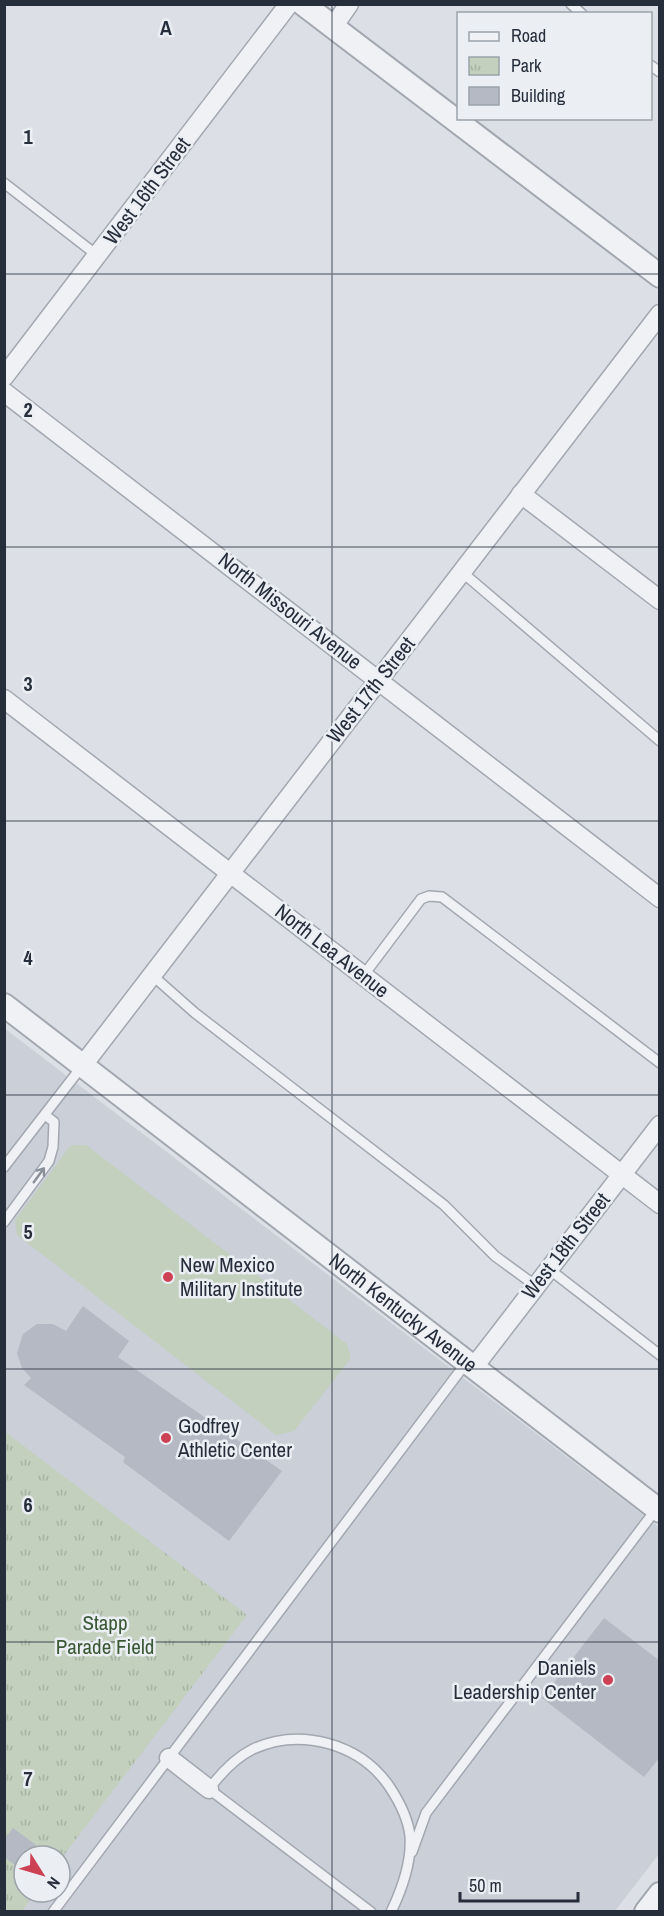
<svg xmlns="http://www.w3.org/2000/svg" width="664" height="1916" viewBox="0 0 664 1916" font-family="'Archivo Narrow',sans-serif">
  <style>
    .built { fill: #cacfd8; fill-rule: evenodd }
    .green { fill: #c2d0bd }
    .park { fill: url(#park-tufts) }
    .building { fill: #b4b9c3 }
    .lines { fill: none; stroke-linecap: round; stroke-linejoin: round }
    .service-casing { stroke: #a2a7b0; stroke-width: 12 }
    .minor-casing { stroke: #a2a7b0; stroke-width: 21 }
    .tertiary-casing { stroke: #a2a7b0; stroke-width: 26 }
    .service { stroke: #eff1f5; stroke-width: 9 }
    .minor { stroke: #eff1f5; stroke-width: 18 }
    .tertiary { stroke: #eff1f5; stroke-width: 22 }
    .oneway { stroke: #8a9098 }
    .grid { fill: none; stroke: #262e3c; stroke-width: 1.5; stroke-opacity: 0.55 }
    .poi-dot { fill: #cc4153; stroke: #ebeff4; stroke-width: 2 }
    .labels { text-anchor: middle; stroke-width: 5; stroke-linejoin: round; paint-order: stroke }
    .street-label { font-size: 21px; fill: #262e3c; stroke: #ebeff4 }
    .poi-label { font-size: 21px; fill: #262e3c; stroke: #ebeff4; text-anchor: start }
    .park-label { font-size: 21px; fill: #3a5834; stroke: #ebeff4 }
    .grid-label { font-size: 20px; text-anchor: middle; font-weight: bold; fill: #262e3c; stroke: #ebeff4; stroke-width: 5; stroke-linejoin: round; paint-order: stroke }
  </style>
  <defs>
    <pattern id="park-tufts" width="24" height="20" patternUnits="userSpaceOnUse" patternTransform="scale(1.5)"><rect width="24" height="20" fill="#c2d0bd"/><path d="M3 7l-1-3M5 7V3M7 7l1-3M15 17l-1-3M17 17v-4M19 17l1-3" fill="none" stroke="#a7b3a3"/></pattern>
  </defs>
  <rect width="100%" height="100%" fill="#dce0e6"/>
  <!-- built -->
  <path class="built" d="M4,1028L659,1527V1854L615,1911H5ZM24,1856H60V1892H24Z"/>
  <!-- green -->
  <path class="green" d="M71,1145H86L347,1344L351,1358L294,1431L276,1435L17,1235L15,1220Z"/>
  <!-- park -->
  <path class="park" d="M4,1431L247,1615L60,1860V1856H24V1892H36L21,1912L4,1911Z"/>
  <!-- building -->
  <g class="building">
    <path d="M83,1306L129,1341L118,1357L282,1471L229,1541L123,1462L125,1457L24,1385L31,1378L22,1368L17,1353L23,1334L37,1324H53L66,1331Z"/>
    <path d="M604,1618L660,1661V1757L644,1777L542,1698Z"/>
    <path d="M13,1828L36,1845L28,1856H24V1861L19,1868L4,1857V1840Z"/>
  </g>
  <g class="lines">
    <defs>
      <g id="service">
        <path d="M571,4L582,14"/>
        <path d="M650,65L660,72"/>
        <path d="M4,183L98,256"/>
        <path d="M462,572L660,741"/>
        <path d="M152,975L195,1013L444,1205L495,1256L536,1286"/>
        <path d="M363,976L421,899L429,896L442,897L660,1063"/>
        <path d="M4,1167L83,1065"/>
        <path d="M4,1222L49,1161L53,1147L54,1122L45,1115"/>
        <path d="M549,1269L660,1355"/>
        <path d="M412,1852L426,1813L657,1508"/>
        <path d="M53,1912L466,1363"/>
        <path d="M371,1912L209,1789C221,1773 235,1758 253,1749C301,1727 360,1744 389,1786C399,1801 408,1817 410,1836C412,1862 402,1889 391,1912"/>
      </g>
      <g id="minor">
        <path d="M333,27L349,4"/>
        <path d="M4,377L289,4"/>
        <path d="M4,392L660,898"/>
        <path d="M521,494L660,600"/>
        <path d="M4,699L660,1204"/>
        <path d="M83,1065L660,314"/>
        <path d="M473,1368L660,1125"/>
        <path d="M169,1758L209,1789"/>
      </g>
      <g id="tertiary">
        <path d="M303,4L660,276"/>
        <path id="s1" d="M4,1005L660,1511"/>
        <path d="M646,1912L660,1894"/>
      </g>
    </defs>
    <!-- service casing -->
    <use href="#service" class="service-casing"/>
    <!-- minor casing -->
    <use href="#minor" class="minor-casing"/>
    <!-- tertiary casing -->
    <use href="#tertiary" class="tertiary-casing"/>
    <!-- service -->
    <use href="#service" class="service"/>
    <!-- minor -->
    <use href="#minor" class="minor"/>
    <!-- tertiary -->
    <use href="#tertiary" class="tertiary"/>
  </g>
  <!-- one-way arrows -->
  <defs><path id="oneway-shaft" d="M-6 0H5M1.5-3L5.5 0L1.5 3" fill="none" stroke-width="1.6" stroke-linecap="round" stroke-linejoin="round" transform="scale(1.5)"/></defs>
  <use class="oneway" href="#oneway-shaft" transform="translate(39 1175) rotate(-54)"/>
  <!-- grid -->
  <path class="grid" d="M332,4V1912M4,274H660M4,547H660M4,821H660M4,1095H660M4,1369H660M4,1642H660"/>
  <!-- markers -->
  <g class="poi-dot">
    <circle cx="168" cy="1277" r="6"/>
    <circle cx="166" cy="1438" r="6"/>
    <circle cx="608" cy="1680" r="6"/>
  </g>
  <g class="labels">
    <!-- street labels -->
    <g class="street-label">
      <text transform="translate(147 191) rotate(-53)" y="7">West 16th Street</text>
      <text transform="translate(290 611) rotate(38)" y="7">North Missouri Avenue</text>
      <text transform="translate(371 690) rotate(-52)" y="7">West 17th Street</text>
      <text transform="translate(332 951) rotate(38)" y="7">North Lea Avenue</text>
      <text transform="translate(566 1246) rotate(-52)" y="7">West 18th Street</text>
      <text dy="7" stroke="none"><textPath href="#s1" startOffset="504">North Kentucky Avenue</textPath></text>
    </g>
    <!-- poi labels -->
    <g class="poi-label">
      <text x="180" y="1272">New Mexico<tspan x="180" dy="24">Military Institute</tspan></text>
      <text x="178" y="1433">Godfrey<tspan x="178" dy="24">Athletic Center</tspan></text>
      <text x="596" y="1675" text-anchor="end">Daniels<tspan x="596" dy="24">Leadership Center</tspan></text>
    </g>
    <!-- park labels -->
    <g class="park-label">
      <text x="105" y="1630">Stapp<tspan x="105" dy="24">Parade Field</tspan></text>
    </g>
  </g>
  <g class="grid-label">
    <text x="166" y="35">A</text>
    <text x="28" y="144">1</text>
    <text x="28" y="417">2</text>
    <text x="28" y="691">3</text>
    <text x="28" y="965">4</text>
    <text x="28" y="1239">5</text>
    <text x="28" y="1512">6</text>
    <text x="28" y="1786">7</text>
  </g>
  <!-- border -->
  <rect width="664" height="1916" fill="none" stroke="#262e3c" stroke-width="12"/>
  <!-- legend -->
  <rect x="457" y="12" width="195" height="108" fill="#ebeff4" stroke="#9ca2aa" stroke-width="1.5"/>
  <rect x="469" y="32" width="30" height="9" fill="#eff1f5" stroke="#9ca2aa" stroke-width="1.5"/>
  <text x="511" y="42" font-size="18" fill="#262e3c">Road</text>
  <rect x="469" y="57" width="30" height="18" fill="url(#park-tufts)" stroke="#9ca2aa" stroke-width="1.5"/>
  <text x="511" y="72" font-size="18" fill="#262e3c">Park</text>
  <rect x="469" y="87" width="30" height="18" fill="#b4b9c3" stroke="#9ca2aa" stroke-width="1.5"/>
  <text x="511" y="102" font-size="18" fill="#262e3c">Building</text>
  <!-- north arrow -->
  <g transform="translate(42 1874) rotate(127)"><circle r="28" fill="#ebeff4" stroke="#9ca2aa" stroke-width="1.5"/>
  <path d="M0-4.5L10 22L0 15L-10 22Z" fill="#cc4153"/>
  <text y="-9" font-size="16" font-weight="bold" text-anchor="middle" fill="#262e3c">N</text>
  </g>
  <!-- scale -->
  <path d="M460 1892v9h118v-9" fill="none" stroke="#262e3c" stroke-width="3"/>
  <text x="469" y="1892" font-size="18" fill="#262e3c" stroke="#ebeff4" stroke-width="4.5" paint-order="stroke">50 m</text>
</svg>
